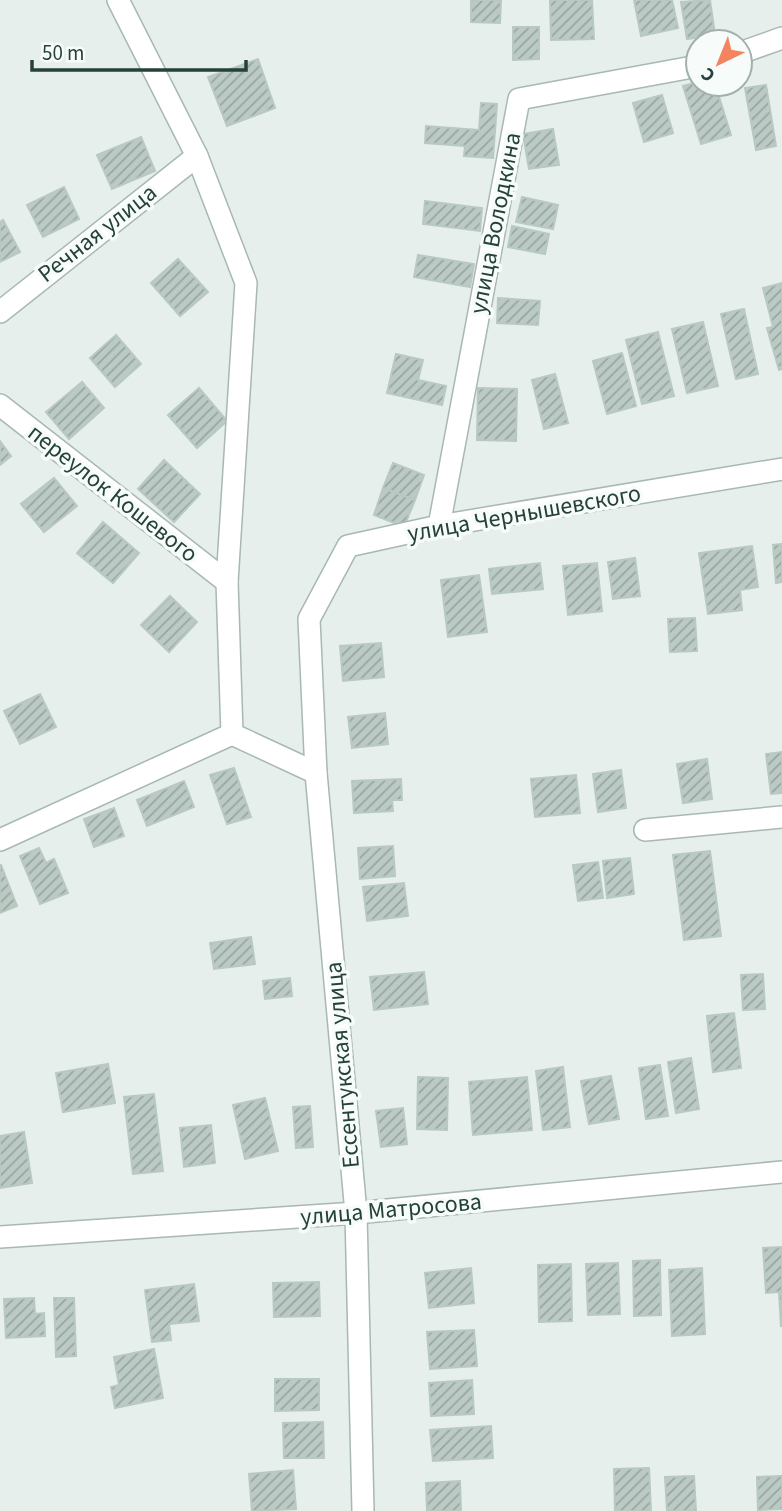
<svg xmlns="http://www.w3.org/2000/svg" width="782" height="1511" viewBox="0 0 782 1511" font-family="'Source Sans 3',sans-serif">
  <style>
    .building { fill: url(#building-hatch); stroke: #b8c9c2; stroke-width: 2 }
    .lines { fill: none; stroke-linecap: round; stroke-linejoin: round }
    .minor-casing { stroke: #a8b8b2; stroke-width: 24 }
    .minor { stroke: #fff; stroke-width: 21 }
    .labels { text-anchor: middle; stroke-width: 7; stroke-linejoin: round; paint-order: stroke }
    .street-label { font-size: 24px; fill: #24423a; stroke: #f7fbf9 }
  </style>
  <defs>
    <pattern id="building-hatch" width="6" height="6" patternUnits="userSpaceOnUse" patternTransform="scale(1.75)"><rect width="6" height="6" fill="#bbcac4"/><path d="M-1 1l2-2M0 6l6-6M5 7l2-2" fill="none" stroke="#98a6a0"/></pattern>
  </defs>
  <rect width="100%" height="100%" fill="#e6efeb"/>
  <!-- building -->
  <g class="building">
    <path d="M471,0H501L500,23L471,22Z"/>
    <path d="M550,0H592L594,39L551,40Z"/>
    <path d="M634,0H672L678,28L641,36Z"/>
    <path d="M710,0L715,35L687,39L681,2Z"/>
    <path d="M513,27H539V59L513,60Z"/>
    <path d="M258,59L275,108L227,126L208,77Z"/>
    <path d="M698,82L715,84L731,135L701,144L683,86Z"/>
    <path d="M766,85L776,146L756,150L745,88Z"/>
    <path d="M662,95L673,133L644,142L633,103Z"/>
    <path d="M481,103L497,104L493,158L464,156L465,146L425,143L426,126L479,130Z"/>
    <path d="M553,129L559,165L529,169L523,134Z"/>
    <path d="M141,137L155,171L112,189L97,155Z"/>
    <path d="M64,187L79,219L43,237L27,205Z"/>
    <path d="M522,197L558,205L553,229L516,222Z"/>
    <path d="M425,201L482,208L480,231L423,224Z"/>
    <path d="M3,220L20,252L0,262V222Z"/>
    <path d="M512,226L549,234L545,254L508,247Z"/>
    <path d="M418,255L474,264L470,287L414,277Z"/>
    <path d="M178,259L208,292L180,316L151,283Z"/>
    <path d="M782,283V369L779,370L767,328L773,327L763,288Z"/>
    <path d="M498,298L540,301L538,325L497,323Z"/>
    <path d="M744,309L758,374L736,379L721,314Z"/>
    <path d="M703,322L718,386L687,393L672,329Z"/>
    <path d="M658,332L674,396L642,404L626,340Z"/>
    <path d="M116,335L141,364L115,387L90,358Z"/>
    <path d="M622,353L636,406L607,414L593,361Z"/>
    <path d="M396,354L423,360L418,380L446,386L442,405L387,393Z"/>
    <path d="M555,374L568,423L544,429L532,380Z"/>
    <path d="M82,382L104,408L69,439L46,412Z"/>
    <path d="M199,388L227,421L197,448L168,415Z"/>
    <path d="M478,388L517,389L516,441L477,440Z"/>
    <path d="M0,441L11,456L0,465Z"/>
    <path d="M164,460L200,494L174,522L138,489Z"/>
    <path d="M393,463L424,475L415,500L383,488Z"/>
    <path d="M54,478L77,506L44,532L21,504Z"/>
    <path d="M383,488L415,500L404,527L374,515Z"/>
    <path d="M103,522L139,553L113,583L77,553Z"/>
    <path d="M782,544V582L776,583L773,545Z"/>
    <path d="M752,546L758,587L740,590L742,610L708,614L699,553Z"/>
    <path d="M635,558L640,596L613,599L608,562Z"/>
    <path d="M540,563L543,589L492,594L489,569Z"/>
    <path d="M597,563L602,611L568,615L563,566Z"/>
    <path d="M479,575L487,632L448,637L441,580Z"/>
    <path d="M170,596L197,622L169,652L141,625Z"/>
    <path d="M695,618L697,651L670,652L668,619Z"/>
    <path d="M381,643L384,677L343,681L340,646Z"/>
    <path d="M40,694L56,727L20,744L4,711Z"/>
    <path d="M385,713L388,744L352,748L348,717Z"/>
    <path d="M782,752V793L771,794L766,754Z"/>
    <path d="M707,759L712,799L683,803L677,764Z"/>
    <path d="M234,768L251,817L227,824L210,775Z"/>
    <path d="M621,770L626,808L598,812L593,774Z"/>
    <path d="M576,775L580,813L535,817L531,779Z"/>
    <path d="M401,779L402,800H392L393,811L354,813L352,781Z"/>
    <path d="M184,781L194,807L147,826L137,800Z"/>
    <path d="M114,808L124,836L94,847L84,819Z"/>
    <path d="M393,846L395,876L360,879L358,848Z"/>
    <path d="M39,848L46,863L54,859L68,893L40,904L20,856Z"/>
    <path d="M710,851L721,936L684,940L673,855Z"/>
    <path d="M630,858L634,894L607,898L603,861Z"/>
    <path d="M598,862L603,898L578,901L573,865Z"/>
    <path d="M1,865L17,906L0,913V865Z"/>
    <path d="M404,883L408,916L367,921L363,887Z"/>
    <path d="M251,937L255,964L214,969L210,943Z"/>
    <path d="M424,972L428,1004L374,1010L370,977Z"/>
    <path d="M763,974L765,1009L743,1010L741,975Z"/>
    <path d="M290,978L292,996L265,999L263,981Z"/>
    <path d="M734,1013L741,1068L713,1072L707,1016Z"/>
    <path d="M691,1058L699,1109L676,1113L668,1062Z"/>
    <path d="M108,1064L115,1103L63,1112L56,1073Z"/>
    <path d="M660,1065L668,1116L646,1119L639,1068Z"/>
    <path d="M563,1067L570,1127L543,1130L536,1071Z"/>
    <path d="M611,1076L619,1119L589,1124L581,1081Z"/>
    <path d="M418,1077L448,1078L447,1130L417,1129Z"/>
    <path d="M527,1077L532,1130L473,1135L469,1082Z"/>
    <path d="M154,1094L163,1171L133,1174L124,1097Z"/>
    <path d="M265,1098L278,1151L245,1159L233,1105Z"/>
    <path d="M310,1106L313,1147L296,1148L293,1107Z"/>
    <path d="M403,1108L407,1144L381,1147L376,1111Z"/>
    <path d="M211,1125L215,1163L184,1167L180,1128Z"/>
    <path d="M24,1132L32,1183L0,1188V1136Z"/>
    <path d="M782,1247V1326H781L779,1292L766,1293L763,1248Z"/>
    <path d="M660,1260L661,1315L634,1316L633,1261Z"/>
    <path d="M618,1263L620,1314L588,1315L586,1264Z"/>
    <path d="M571,1264L572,1321L539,1322L538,1265Z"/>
    <path d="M471,1268L474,1303L429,1308L425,1273Z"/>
    <path d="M702,1268L705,1334L672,1336L669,1270Z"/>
    <path d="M319,1282L320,1316L274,1317L273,1283Z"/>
    <path d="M194,1284L199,1321L169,1324L171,1340L152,1342L145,1290Z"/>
    <path d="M34,1298L35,1314L44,1313L45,1336L6,1338L4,1299Z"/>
    <path d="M54,1298H74L76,1356L56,1357Z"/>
    <path d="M474,1330L477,1366L430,1369L427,1332Z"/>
    <path d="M154,1349L163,1398L115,1408L111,1387L119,1385L114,1357Z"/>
    <path d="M275,1379H319V1410L275,1411Z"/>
    <path d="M472,1380L474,1414L431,1416L429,1383Z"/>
    <path d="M323,1422L324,1458H284L283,1423Z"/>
    <path d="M491,1426L493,1458L433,1461L430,1430Z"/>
    <path d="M649,1468L651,1511H615L614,1469Z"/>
    <path d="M293,1470L296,1509L252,1511L249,1474Z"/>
    <path d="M694,1476L696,1511H667L665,1477Z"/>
    <path d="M782,1476V1509L758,1510L757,1477Z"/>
    <path d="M460,1481L461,1511H427L426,1483Z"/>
  </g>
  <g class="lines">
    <defs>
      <g id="minor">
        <path d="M118,0L197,156L246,283L227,582L232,734L316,773"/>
        <path d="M740,53L782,38"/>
        <path d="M0,312L197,156"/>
        <path d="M0,405L227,582"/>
        <path d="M439,526L519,99L698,66"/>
        <path d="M645,830L782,817"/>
        <path d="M0,840L232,734"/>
        <path d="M0,1237L356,1213L782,1172"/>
        <path d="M363,1511L356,1213L316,773L309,619L348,546L439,526L782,469"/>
      </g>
    </defs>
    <!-- minor casing -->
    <use href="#minor" class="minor-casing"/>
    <!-- minor -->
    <use href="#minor" class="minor"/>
  </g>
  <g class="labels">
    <!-- street labels -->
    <g class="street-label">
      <text transform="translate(495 223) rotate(-79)" y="8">улица Володкина</text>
      <text transform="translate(97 233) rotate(-38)" y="8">Речная улица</text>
      <text transform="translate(113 493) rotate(38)" y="8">переулок Кошевого</text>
      <text transform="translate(524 513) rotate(-10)" y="8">улица Чернышевского</text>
      <text transform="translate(342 1065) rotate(-95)" y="8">Ессентукская улица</text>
      <text transform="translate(391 1209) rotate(-5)" y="8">улица Матросова</text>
    </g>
  </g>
  <!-- north arrow -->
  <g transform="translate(719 63) rotate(223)"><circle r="33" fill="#f7fbf9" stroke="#a3b1ad" stroke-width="2"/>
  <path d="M0-5L12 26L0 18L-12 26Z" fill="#f4845f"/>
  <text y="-10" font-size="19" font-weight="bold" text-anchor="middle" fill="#24423a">С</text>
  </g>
  <!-- scale -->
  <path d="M32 60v10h214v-10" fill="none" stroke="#24423a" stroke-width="3.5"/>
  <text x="42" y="60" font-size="21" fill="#24423a" stroke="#f7fbf9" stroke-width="5" paint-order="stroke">50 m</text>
</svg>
